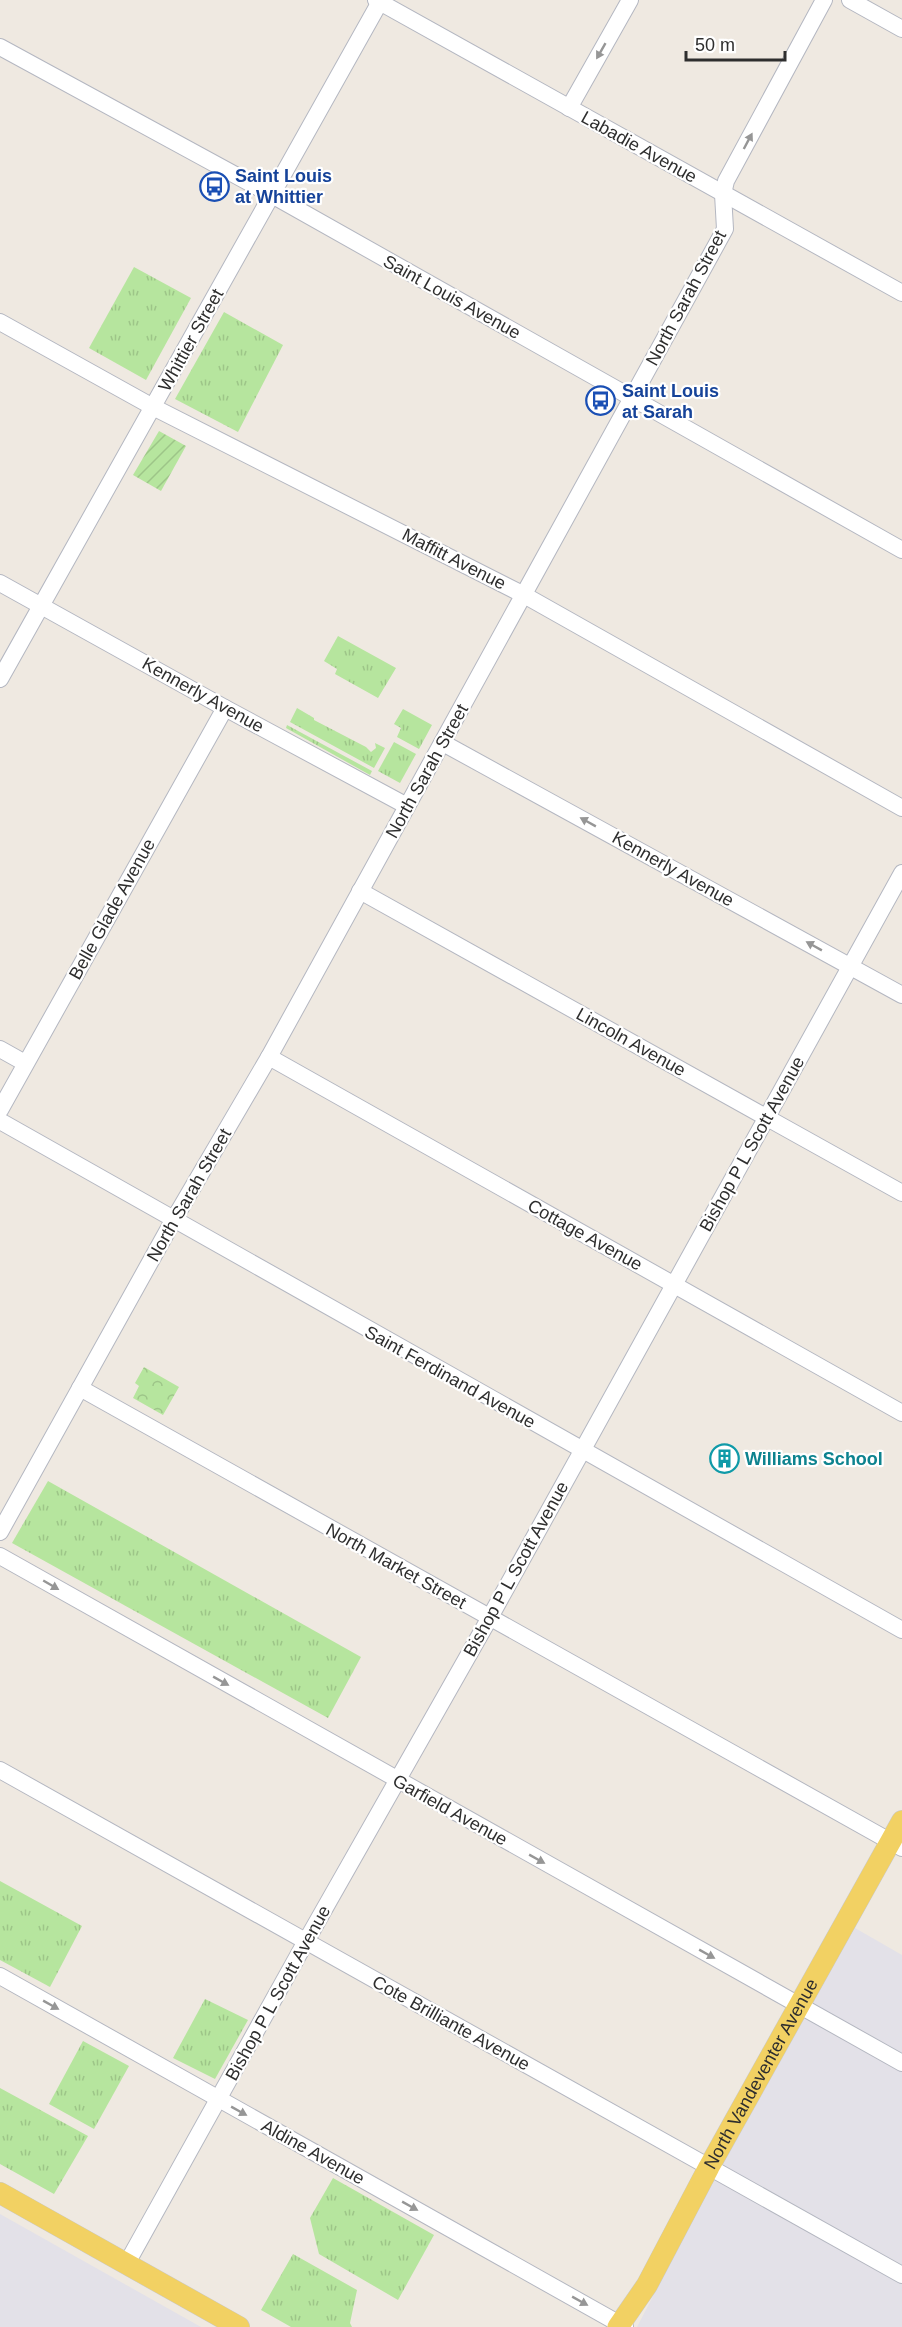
<svg xmlns="http://www.w3.org/2000/svg" width="902" height="2327" viewBox="0 0 902 2327" font-family="Arial,sans-serif">
  <style>
    .industrial { fill: #e3e1e8 }
    .grass { fill: url(#grass-tufts) }
    .park { fill: url(#park-crowns) }
    .garden { fill: url(#garden-furrows) }
    .lines { fill: none; stroke-linecap: round; stroke-linejoin: round }
    .minor-casing { stroke: #b4b7c1; stroke-width: 18 }
    .major-casing { stroke: #c9c9c9; stroke-width: 22 }
    .minor { stroke: #fff; stroke-width: 16 }
    .major { stroke: #f2d163; stroke-width: 21 }
    .oneway { fill: #969696 }
    .labels { text-anchor: middle; stroke-width: 4.5; stroke-linejoin: round; paint-order: stroke }
    .street-label { font-size: 18px; fill: #2e2e2e; stroke: #fff }
    .transit-label { font-size: 18px; font-weight: bold; fill: #164399; stroke: #fff; text-anchor: start }
    .culture-label { font-size: 18px; font-weight: bold; fill: #0d838f; stroke: #fff; text-anchor: start }
  </style>
  <defs>
    <pattern id="grass-tufts" width="24" height="20" patternUnits="userSpaceOnUse" patternTransform="scale(1.5)"><rect width="24" height="20" fill="#b6e59e"/><path d="M3 7l-1-3M5 7V3M7 7l1-3M15 17l-1-3M17 17v-4M19 17l1-3" fill="none" stroke="#9dc588"/></pattern>
    <pattern id="park-crowns" width="20" height="18" patternUnits="userSpaceOnUse" patternTransform="scale(1.5)"><rect width="20" height="18" fill="#b6e59e"/><path d="M2 6a3 3 0 1 1 6 0M12 15a3 3 0 1 1 6 0" fill="none" stroke="#9dc588"/></pattern>
    <pattern id="garden-furrows" width="10" height="10" patternUnits="userSpaceOnUse" patternTransform="scale(1.5)"><rect width="10" height="10" fill="#b6e59e"/><path d="M-1 1l2-2M0 10L10 0M9 11l2-2" fill="none" stroke="#9dc588"/></pattern>
  </defs>
  <rect width="100%" height="100%" fill="#efe9e1"/>
  <!-- industrial -->
  <g class="industrial">
    <path d="M855,1928L902,1955V2327H637L707,2192Z"/>
    <path d="M0,2214L201,2327H0Z"/>
  </g>
  <!-- grass -->
  <g class="grass">
    <path d="M134,267L191,298L146,380L89,348Z"/>
    <path d="M224,312L283,345L238,432L175,399Z"/>
    <path d="M338,636L396,668L378,698L335,674L337,669L324,661Z"/>
    <path d="M297,708L314,718V720L366,747L371,752L376,748L375,743L385,748L374,768L290,722Z"/>
    <path d="M403,709L432,725L419,749L397,737L401,728L394,724Z"/>
    <path d="M287,725L372,771L370,775L286,728Z"/>
    <path d="M394,742L416,754L400,783L378,771Z"/>
    <path d="M48,1481L361,1657L328,1718L12,1543Z"/>
    <path d="M0,1881L82,1926L50,1987L0,1960Z"/>
    <path d="M205,1999L248,2020L215,2079L173,2058Z"/>
    <path d="M83,2041L129,2066L94,2129L49,2104Z"/>
    <path d="M0,2088L88,2136L54,2194L0,2164Z"/>
    <path d="M333,2178L434,2235L398,2300L319,2254L310,2218Z"/>
    <path d="M293,2254L357,2290L350,2323L352,2327H291L261,2310Z"/>
  </g>
  <!-- park -->
  <path class="park" d="M144,1367L179,1387L163,1415L133,1398L139,1386L135,1383Z"/>
  <!-- garden -->
  <path class="garden" d="M159,431L186,446L161,491L133,475Z"/>
  <g class="lines">
    <defs>
      <g id="minor">
        <path d="M376,0L902,293"/>
        <path d="M850,0L902,29"/>
        <path d="M0,47L272,195L902,550"/>
        <path d="M569,108L630,0"/>
        <path d="M0,322L153,407L524,595L902,808"/>
        <path d="M0,583L225,708L407,806"/>
        <path d="M0,679L381,0"/>
        <path d="M443,743L902,995"/>
        <path d="M360,891L902,1193"/>
        <path d="M0,1049L25,1063"/>
        <path d="M269,1057L902,1413"/>
        <path d="M0,1110L225,708"/>
        <path d="M0,1121L902,1630"/>
        <path d="M80,1388L902,1848"/>
        <path d="M0,1532L173,1221L269,1057L725,229L723,194L726,181L824,0"/>
        <path d="M0,1556L902,2063"/>
        <path d="M0,1770L902,2275"/>
        <path d="M0,1976L625,2327"/>
        <path d="M127,2263L305,1943L489,1619L902,873"/>
      </g>
      <g id="major">
        <path d="M0,2193L239,2327"/>
        <path id="s1" d="M618,2327L647,2285L709,2167L902,1821"/>
      </g>
    </defs>
    <!-- minor casing -->
    <use href="#minor" class="minor-casing"/>
    <!-- major casing -->
    <use href="#major" class="major-casing"/>
    <!-- minor -->
    <use href="#minor" class="minor"/>
    <!-- major -->
    <use href="#major" class="major"/>
  </g>
  <!-- one-way arrows -->
  <defs><path id="oneway-solid" d="M-6-.8H1V-3.2L6.5 0L1 3.2V.8H-6Z" transform="scale(1.5)"/></defs>
  <g class="oneway">
    <use href="#oneway-solid" transform="translate(601 51) rotate(120)"/>
    <use href="#oneway-solid" transform="translate(748 141) rotate(-62)"/>
    <use href="#oneway-solid" transform="translate(588 822) rotate(-151)"/>
    <use href="#oneway-solid" transform="translate(814 946) rotate(-151)"/>
    <use href="#oneway-solid" transform="translate(51 1585) rotate(30)"/>
    <use href="#oneway-solid" transform="translate(221 1681) rotate(29)"/>
    <use href="#oneway-solid" transform="translate(537 1859) rotate(29)"/>
    <use href="#oneway-solid" transform="translate(707 1954) rotate(29)"/>
    <use href="#oneway-solid" transform="translate(51 2005) rotate(29)"/>
    <use href="#oneway-solid" transform="translate(239 2111) rotate(29)"/>
    <use href="#oneway-solid" transform="translate(410 2206) rotate(29)"/>
    <use href="#oneway-solid" transform="translate(580 2301) rotate(29)"/>
  </g>
  <!-- icons -->
  <defs>
    <symbol id="bus-ring" viewBox="-11 -11 22 22"><circle r="9.5" fill="#fff" stroke="#1a4fb4" stroke-width="1.5"/><path d="M-5-6H5V4H4V6H2V4H-2V6H-4V4H-5ZM-3.5-4V0h7V-4ZM-3.5 1.2v1.5H-2V1.2ZM2 1.2v1.5H3.5V1.2Z" fill="#1a4fb4"/></symbol>
    <symbol id="building-ring" viewBox="-11 -11 22 22"><circle r="9.5" fill="#fff" stroke="#0f9aa8" stroke-width="1.5"/><path d="M-4-6H4V6H1V3H-1V6H-4ZM-2.5-4.3h1.7v1.8h-1.7ZM.8-4.3h1.7v1.8H.8ZM-2.5-1h1.7V.8h-1.7ZM.8-1h1.7V.8H.8Z" fill="#0f9aa8"/></symbol>
  </defs>
  <g fill-rule="evenodd">
    <use href="#bus-ring" x="198" y="170" width="33" height="33"/>
    <use href="#bus-ring" x="584" y="384" width="33" height="33"/>
    <use href="#building-ring" x="708" y="1442" width="33" height="33"/>
  </g>
  <g class="labels">
    <!-- street labels -->
    <g class="street-label">
      <text transform="translate(639 147) rotate(29)" y="6">Labadie Avenue</text>
      <text transform="translate(452 297) rotate(29)" y="6">Saint Louis Avenue</text>
      <text transform="translate(686 298) rotate(-62)" y="6">North Sarah Street</text>
      <text transform="translate(191 340) rotate(-61)" y="6">Whittier Street</text>
      <text transform="translate(454 559) rotate(27)" y="6">Maffitt Avenue</text>
      <text transform="translate(203 695) rotate(29)" y="6">Kennerly Avenue</text>
      <text transform="translate(427 771) rotate(-61)" y="6">North Sarah Street</text>
      <text transform="translate(673 869) rotate(29)" y="6">Kennerly Avenue</text>
      <text transform="translate(112 909) rotate(-61)" y="6">Belle Glade Avenue</text>
      <text transform="translate(631 1042) rotate(29)" y="6">Lincoln Avenue</text>
      <text transform="translate(752 1144) rotate(-61)" y="6">Bishop P L Scott Avenue</text>
      <text transform="translate(189 1195) rotate(-60)" y="6">North Sarah Street</text>
      <text transform="translate(585 1235) rotate(29)" y="6">Cottage Avenue</text>
      <text transform="translate(450 1377) rotate(29)" y="6">Saint Ferdinand Avenue</text>
      <text transform="translate(396 1566) rotate(29)" y="6">North Market Street</text>
      <text transform="translate(516 1569) rotate(-61)" y="6">Bishop P L Scott Avenue</text>
      <text transform="translate(450 1810) rotate(29)" y="6">Garfield Avenue</text>
      <text transform="translate(278 1993) rotate(-61)" y="6">Bishop P L Scott Avenue</text>
      <text transform="translate(451 2023) rotate(29)" y="6">Cote Brilliante Avenue</text>
      <text dy="6" stroke="none"><textPath href="#s1" startOffset="291">North Vandeventer Avenue</textPath></text>
      <text transform="translate(313 2152) rotate(29)" y="6">Aldine Avenue</text>
    </g>
    <!-- transit labels -->
    <g class="transit-label">
      <text x="235" y="182">Saint Louis<tspan x="235" dy="21">at Whittier</tspan></text>
      <text x="622" y="397">Saint Louis<tspan x="622" dy="21">at Sarah</tspan></text>
    </g>
    <!-- culture labels -->
    <g class="culture-label">
      <text x="745" y="1465">Williams School</text>
    </g>
  </g>
  <!-- scale -->
  <path d="M686 51v9h99v-9" fill="none" stroke="#2e2e2e" stroke-width="3"/>
  <text x="695" y="51" font-size="18" fill="#2e2e2e" stroke="#ffffff" stroke-width="4.5" paint-order="stroke">50 m</text>
</svg>
